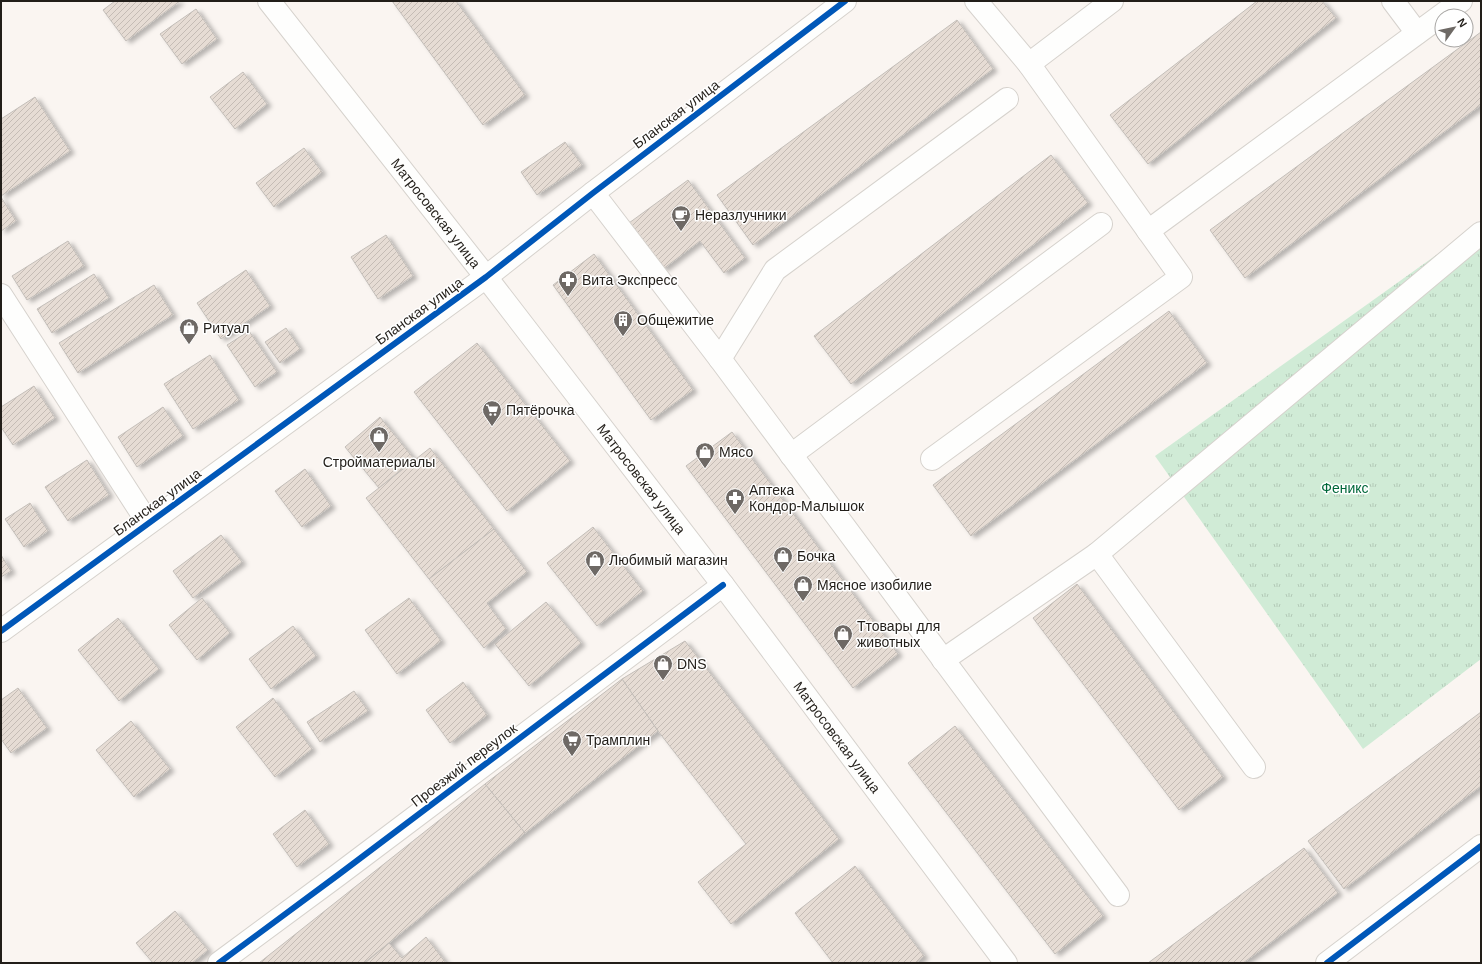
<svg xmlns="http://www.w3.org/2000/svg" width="1482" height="964" viewBox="0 0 1482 964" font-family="Arial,sans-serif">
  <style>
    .park { fill: url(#park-tufts) }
    .building { fill: url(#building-hatch); stroke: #c3beb9; filter: url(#shadow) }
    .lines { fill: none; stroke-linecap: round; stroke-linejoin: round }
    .minor-casing { stroke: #d6d2cd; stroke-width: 24 }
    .highway-casing { stroke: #d6d2cd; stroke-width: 24 }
    .minor { stroke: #fefefd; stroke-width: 22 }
    .highway { stroke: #fefefd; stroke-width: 22 }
    .cycleway-casing { stroke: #fff; stroke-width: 8 }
    .cycleway { stroke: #0057b8; stroke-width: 6 }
    .labels { text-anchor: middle; stroke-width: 3; stroke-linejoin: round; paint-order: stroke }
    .street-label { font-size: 14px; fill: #221e19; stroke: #fff }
    .poi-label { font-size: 14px; fill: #221e19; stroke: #fff; text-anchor: start }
    .park-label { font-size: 14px; fill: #00683a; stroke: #fff }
  </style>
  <defs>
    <pattern id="park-tufts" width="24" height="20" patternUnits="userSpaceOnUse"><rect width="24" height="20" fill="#d0ebd6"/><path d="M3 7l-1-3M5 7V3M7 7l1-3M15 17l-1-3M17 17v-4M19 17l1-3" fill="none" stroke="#b2c9b7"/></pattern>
    <pattern id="building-hatch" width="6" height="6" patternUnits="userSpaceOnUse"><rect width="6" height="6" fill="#e6dcd4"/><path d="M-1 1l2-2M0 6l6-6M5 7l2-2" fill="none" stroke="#c5bcb5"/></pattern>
    <filter id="shadow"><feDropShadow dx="4.5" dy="2.5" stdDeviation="2" flood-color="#0004"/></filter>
  </defs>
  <rect width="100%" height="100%" fill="#faf5f1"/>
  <!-- park -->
  <path class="park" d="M1481,223V659L1363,749L1155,456Z"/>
  <!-- building -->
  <g class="building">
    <path d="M115,1H180L126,41L103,10Z"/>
    <path d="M392,1H456L525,95L483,125Z"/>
    <path d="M1257,1H1322L1336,18L1148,164L1110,115Z"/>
    <path d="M196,9L217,39L182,64L160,34Z"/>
    <path d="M957,20L993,69L753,245L717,195Z"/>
    <path d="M1481,32V105L1245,278L1210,230Z"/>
    <path d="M243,72L267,104L235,129L210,97Z"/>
    <path d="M35,97L70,151L1,196V119Z"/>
    <path d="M565,142L582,165L537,195L521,172Z"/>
    <path d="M304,148L322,172L274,207L256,183Z"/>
    <path d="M1051,155L1088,203L851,384L814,336Z"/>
    <path d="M688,180L745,258L724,273L700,241L663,269L629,223Z"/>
    <path d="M1,197L16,221L1,231Z"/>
    <path d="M386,235L413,276L378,299L351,257Z"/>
    <path d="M68,241L84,266L27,300L12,276Z"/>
    <path d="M594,254L693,390L651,420L553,285Z"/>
    <path d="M246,270L270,306L221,339L197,303Z"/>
    <path d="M94,274L109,298L52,333L37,309Z"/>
    <path d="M154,285L173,315L78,373L59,343Z"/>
    <path d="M1169,311L1207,363L971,536L933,485Z"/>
    <path d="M286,328L300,349L280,363L265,342Z"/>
    <path d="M249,331L277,372L255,387L227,345Z"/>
    <path d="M477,343L570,461L507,511L414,392Z"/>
    <path d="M210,355L239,400L193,429L164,384Z"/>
    <path d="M34,386L55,418L13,445L1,427V407Z"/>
    <path d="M163,407L183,436L137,467L118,437Z"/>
    <path d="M380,417L414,459L379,488L345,447Z"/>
    <path d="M732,432L898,654L853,688L686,466Z"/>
    <path d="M430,448L494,529L429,579L366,498Z"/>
    <path d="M87,460L109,495L68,521L45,487Z"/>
    <path d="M305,469L331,506L302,527L275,491Z"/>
    <path d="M30,503L48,531L24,547L5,519Z"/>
    <path d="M593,527L643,591L597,626L547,563Z"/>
    <path d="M494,529L527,572L487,603L506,629L484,648L429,579Z"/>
    <path d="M221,535L242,562L193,598L173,571Z"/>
    <path d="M1,555L11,571L1,577Z"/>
    <path d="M1077,584L1223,777L1179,810L1033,618Z"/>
    <path d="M202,598L230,633L197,660L169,625Z"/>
    <path d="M409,598L441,641L397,674L365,630Z"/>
    <path d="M546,602L581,643L529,686L495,644Z"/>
    <path d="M118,618L159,669L119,701L78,650Z"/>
    <path d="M293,626L316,656L271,689L249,659Z"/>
    <path d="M685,641L839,839L731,924L698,882L746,844L658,731L622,679Z"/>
    <path d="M622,679L658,731L525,833L485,784Z"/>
    <path d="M463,682L487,715L450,743L426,710Z"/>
    <path d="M18,688L47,728L11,753L1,739V700Z"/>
    <path d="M354,691L368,711L320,742L307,722Z"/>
    <path d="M273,698L312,749L275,777L236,727Z"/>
    <path d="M1481,712V786L1344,889L1308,841Z"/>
    <path d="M131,721L170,769L134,797L96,750Z"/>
    <path d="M955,726L1103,916L1055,954L908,763Z"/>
    <path d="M485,784L525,833L364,963H259Z"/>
    <path d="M305,810L329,844L297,867L273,834Z"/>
    <path d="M1304,848L1338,893L1243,963H1148Z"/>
    <path d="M855,866L924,956L916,963H833L795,913Z"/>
    <path d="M175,911L208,950L192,963H153L136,943Z"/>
    <path d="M426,937L446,963H365L389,943L402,958Z"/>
  </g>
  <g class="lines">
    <defs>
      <g id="minor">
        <path d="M1393,1L1417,33"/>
        <path d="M1029,64L1112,1"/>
        <path d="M593,193L720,359L1118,895"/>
        <path d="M1148,231L1461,1"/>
        <path d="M1,295L148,523"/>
        <path d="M720,359L775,270L1007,99"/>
        <path d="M791,455L1101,224"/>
        <path d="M932,459L1181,277L1029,64L976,1"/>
        <path d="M1097,554L1481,233"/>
        <path d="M1,631L486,277L593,193L845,1"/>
        <path d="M943,660L1097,554L1254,767"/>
        <path d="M219,963L338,875L723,585"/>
        <path d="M1327,963L1481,846"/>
      </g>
      <g id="highway">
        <path id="s1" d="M269,1L486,277L723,585L1006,963"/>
      </g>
    </defs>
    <!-- minor casing -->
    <use href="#minor" class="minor-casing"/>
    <!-- highway casing -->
    <use href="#highway" class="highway-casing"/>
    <!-- minor -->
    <use href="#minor" class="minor"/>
    <!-- highway -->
    <use href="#highway" class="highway"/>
    <defs>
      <g id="cycleway">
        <path d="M1,631L486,277L593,193L845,1"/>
        <path d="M219,963L338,875L723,585"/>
        <path d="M1327,963L1481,846"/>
      </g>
    </defs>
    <!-- cycleway casing -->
    <use href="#cycleway" class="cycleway-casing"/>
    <!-- cycleway -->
    <use href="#cycleway" class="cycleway"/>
  </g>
  <!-- icons -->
  <defs>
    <symbol id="cafe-pin" viewBox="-11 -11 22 30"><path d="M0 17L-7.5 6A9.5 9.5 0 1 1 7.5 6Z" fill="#6e6965" stroke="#fff"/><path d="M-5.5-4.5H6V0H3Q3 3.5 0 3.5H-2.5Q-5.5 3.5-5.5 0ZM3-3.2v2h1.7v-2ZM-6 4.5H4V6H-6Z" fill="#fff"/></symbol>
    <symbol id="pharmacy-pin" viewBox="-11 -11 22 30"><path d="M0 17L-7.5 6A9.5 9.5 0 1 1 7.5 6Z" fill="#6e6965" stroke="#fff"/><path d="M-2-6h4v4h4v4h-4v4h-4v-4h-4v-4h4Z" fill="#fff"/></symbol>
    <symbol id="building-pin" viewBox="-11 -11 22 30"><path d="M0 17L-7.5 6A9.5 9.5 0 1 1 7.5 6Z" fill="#6e6965" stroke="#fff"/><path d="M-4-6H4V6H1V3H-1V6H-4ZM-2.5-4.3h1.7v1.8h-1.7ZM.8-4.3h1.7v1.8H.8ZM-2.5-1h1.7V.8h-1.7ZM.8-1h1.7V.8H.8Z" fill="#fff"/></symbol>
    <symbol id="shop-pin" viewBox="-11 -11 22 30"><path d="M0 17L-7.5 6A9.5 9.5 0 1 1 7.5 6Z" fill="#6e6965" stroke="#fff"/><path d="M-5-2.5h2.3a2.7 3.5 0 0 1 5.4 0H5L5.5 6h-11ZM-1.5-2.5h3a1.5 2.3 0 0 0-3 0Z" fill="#fff"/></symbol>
    <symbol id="supermarket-pin" viewBox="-11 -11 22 30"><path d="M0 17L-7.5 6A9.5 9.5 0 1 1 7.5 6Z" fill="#6e6965" stroke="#fff"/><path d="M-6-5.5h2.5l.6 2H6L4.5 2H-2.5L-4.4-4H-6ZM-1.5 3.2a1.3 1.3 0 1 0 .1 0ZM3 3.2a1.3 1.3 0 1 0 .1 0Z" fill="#fff"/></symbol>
  </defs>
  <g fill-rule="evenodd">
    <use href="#cafe-pin" x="670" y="204" width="22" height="30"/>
    <use href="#pharmacy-pin" x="557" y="269" width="22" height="30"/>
    <use href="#building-pin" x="612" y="309" width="22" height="30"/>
    <use href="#shop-pin" x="178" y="317" width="22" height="30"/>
    <use href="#supermarket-pin" x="481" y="399" width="22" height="30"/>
    <use href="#shop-pin" x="368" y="425" width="22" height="30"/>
    <use href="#shop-pin" x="694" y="441" width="22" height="30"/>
    <use href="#pharmacy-pin" x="724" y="487" width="22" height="30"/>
    <use href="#shop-pin" x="772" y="545" width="22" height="30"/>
    <use href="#shop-pin" x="584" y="549" width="22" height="30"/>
    <use href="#shop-pin" x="792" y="574" width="22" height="30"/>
    <use href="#shop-pin" x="832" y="623" width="22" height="30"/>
    <use href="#shop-pin" x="652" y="653" width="22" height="30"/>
    <use href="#supermarket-pin" x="561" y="729" width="22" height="30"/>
  </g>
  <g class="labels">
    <!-- street labels -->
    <g class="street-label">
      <text transform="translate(676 114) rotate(-37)" y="5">Бланская улица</text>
      <text dy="5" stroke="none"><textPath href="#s1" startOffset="270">Матросовская улица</textPath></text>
      <text transform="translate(419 311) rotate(-36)" y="5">Бланская улица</text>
      <text dy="5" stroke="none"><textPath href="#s1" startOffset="606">Матросовская улица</textPath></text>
      <text transform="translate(157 502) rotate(-36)" y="5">Бланская улица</text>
      <text dy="5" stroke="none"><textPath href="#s1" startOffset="930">Матросовская улица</textPath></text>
      <text transform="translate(464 765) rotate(-37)" y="5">Проезжий переулок</text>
    </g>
    <!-- poi labels -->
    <g class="poi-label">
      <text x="695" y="220">Неразлучники</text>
      <text x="582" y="285">Вита Экспресс</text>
      <text x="637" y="325">Общежитие</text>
      <text x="203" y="333">Ритуал</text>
      <text x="506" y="415">Пятёрочка</text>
      <text x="719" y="457">Мясо</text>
      <text x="379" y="467" text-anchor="middle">Стройматериалы</text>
      <text x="749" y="495">Аптека<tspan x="749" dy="16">Кондор-Малышок</tspan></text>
      <text x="797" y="561">Бочка</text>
      <text x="609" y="565">Любимый магазин</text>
      <text x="817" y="590">Мясное изобилие</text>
      <text x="857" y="631">Ттовары для<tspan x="857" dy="16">животных</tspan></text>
      <text x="677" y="669">DNS</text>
      <text x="586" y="745">Трамплин</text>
    </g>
    <!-- park labels -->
    <g class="park-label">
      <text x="1345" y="493">Феникс</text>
    </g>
  </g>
  <!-- border -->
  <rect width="1482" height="964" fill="none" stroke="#221e19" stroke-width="4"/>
  <!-- north arrow -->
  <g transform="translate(1454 28) rotate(57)"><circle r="19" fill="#ffffff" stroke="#a7a5a3"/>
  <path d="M0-3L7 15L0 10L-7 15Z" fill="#6e6965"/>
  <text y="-6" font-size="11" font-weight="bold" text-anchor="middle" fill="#221e19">N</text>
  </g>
</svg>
